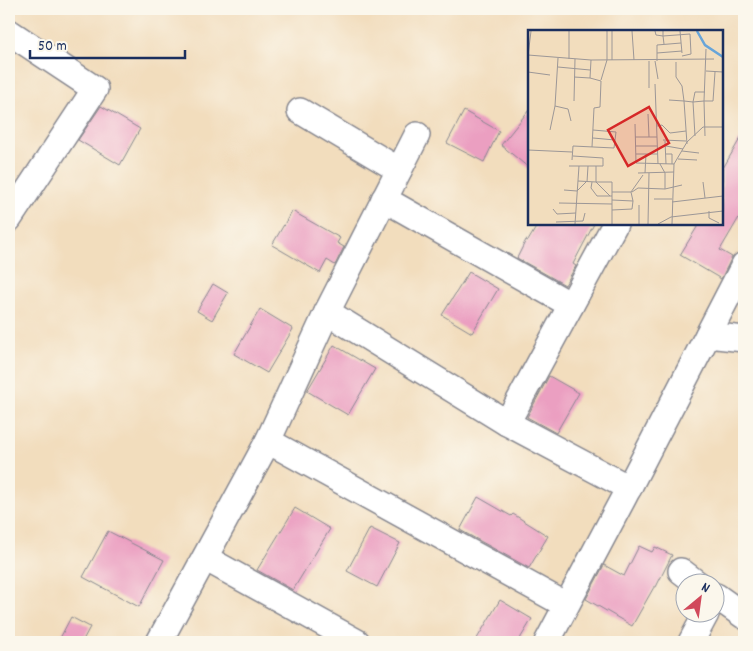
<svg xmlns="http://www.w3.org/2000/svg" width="753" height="651" viewBox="0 0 753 651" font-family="Dekko,sans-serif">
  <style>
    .building { fill: #eb9fc1 }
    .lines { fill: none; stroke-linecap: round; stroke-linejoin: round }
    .minor-casing { stroke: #86868e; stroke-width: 28 }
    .minor { stroke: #fff; stroke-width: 25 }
    .inset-river { fill: none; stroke: #68a5d9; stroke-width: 2.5 }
    .inset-road { fill: none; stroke: #9c9797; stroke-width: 1 }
    .view { fill: #d62828; fill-opacity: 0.15; stroke: #d62828; stroke-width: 2.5 }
    .inset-edge { fill: none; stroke: #1b2f5e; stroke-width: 2.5 }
  </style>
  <rect width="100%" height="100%" fill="#fbf7ec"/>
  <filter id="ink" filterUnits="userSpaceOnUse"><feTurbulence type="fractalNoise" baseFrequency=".02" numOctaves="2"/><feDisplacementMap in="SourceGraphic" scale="10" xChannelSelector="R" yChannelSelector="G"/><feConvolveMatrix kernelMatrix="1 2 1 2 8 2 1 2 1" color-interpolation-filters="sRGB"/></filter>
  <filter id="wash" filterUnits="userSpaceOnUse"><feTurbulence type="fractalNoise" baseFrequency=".0096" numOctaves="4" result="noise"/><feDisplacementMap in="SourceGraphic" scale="20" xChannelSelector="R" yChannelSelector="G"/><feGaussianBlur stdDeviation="1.12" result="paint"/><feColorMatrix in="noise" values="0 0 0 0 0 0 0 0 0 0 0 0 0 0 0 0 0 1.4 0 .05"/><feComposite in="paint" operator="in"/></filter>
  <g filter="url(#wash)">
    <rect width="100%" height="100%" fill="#f2ddbd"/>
    <g id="blocks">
      <!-- building -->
      <g class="building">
        <path d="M101,106L140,129L120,165L78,140Z"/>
        <path d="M529,110V168L501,145Z"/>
        <path d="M464,111L499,131L484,162L447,143Z"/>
        <path d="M744,132V209L720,250L732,257L721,279L680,255L699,224H722V170Z"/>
        <path d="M292,211L340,238L337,243L344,247L335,265L327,260L320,273L272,245Z"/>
        <path d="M538,224H594L573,264L576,266L565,285L517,258L526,240L528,241Z"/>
        <path d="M469,272L498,289L472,333L442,315Z"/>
        <path d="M213,284L228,293L212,320L197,311Z"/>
        <path d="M260,309L293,329L267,373L234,354Z"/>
        <path d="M334,345L375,369L348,415L307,391Z"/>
        <path d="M549,376L579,393L556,433L527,417Z"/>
        <path d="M478,497L511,516L513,514L548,536L529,568L460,530Z"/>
        <path d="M295,508L330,529L293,590L257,570Z"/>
        <path d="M370,528L400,543L377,587L347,571Z"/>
        <path d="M108,531L164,560L139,607L83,577Z"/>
        <path d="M639,546L652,552L655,547L672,555L656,587H654L632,626L586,599L604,565L624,576Z"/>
        <path d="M500,600L532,619L518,642H475Z"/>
        <path d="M71,617L90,627L82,642H58Z"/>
      </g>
    </g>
  </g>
  <g filter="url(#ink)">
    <use href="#blocks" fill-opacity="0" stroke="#86868e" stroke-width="1"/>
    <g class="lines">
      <defs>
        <g id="minor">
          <path d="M9,32L95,89L9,219"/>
          <path d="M300,111L399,170"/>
          <path d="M384,199L571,305"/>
          <path d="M327,312L507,423L629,488"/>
          <path d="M708,335L744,339"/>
          <path d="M507,423L615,224"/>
          <path d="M268,441L566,605"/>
          <path d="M205,558L357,642"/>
          <path d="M681,571L698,584"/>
          <path d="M716,596L744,616"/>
          <path d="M159,642L268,441L327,312L417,135"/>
          <path d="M547,642L624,497L744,265"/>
          <path d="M691,642L706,614"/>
        </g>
      </defs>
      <!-- minor casing -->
      <use href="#minor" class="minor-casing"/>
      <!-- minor -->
      <use href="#minor" class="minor"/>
    </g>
  </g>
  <!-- overview -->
  <g transform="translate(528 30)">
    <rect width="195" height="195" fill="#f2ddbd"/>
    <path class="inset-river" d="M169,1L177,15L195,27"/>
    <path class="inset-road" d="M41,1V29M84,1V30M104,1L106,30M127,1L128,5L135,6V1M152,1L154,23M136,14L135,6L162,4L163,24L154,26M129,23V15L153,13M0,25L63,30L186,29M0,26L3,1M63,30L62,48L73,51L72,77L66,78L64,117M121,31V58M127,31L130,49M129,31V23L154,21M148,32V47L154,56L156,71L165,72L167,62H177M30,37L62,40M178,41L195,42M0,42L22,45M46,47L62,48M73,50L79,30V1M127,54L130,134M141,70L156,71L159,114M46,71L47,29M27,76L30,28M120,84L121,107M107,94L108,133L146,134M129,96L134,95L142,103L158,101M22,100L27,76L40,79L43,91M167,106L165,72L176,71L178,19M177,106L176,71H185L187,42M107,107H129M65,108L87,110M135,110L158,111M137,111L138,134M108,116H129M138,116L155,119M0,120L44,122M154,121L171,123M108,124H130M138,124H144V134M150,129L169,130M44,130L45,116L86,118L88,102L65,100M132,134L137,143V159M41,136H75V128L45,126M110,143L146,142M117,143L118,124M50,151L68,152V136M59,152L60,136M64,152L63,158L69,166H84M68,152H84V194M68,152L82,166M175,152L177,168M36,160L49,161L58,152M103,162L115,145M104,162L110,158L137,159L154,155M126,169H144M84,170L105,171M144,172L195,166M31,173L84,174M111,175V194M25,179L29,184L48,183M84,180L104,179L105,171L103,162H84M181,181V188L191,193M28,192L55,191L57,183M47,194L51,136M120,194L121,143M130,194L143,187L195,181M144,194L146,134L159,112L175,97H195"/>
    <path class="view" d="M121,77L141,113L100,136L80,100Z"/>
    <rect width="195" height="195" class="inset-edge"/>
  </g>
  <!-- margin -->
  <rect width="753" height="651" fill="none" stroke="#fbf7ec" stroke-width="30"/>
  <!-- north arrow -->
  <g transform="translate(700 598) rotate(29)"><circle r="24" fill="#fbf7ec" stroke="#a1a7b3"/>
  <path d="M0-4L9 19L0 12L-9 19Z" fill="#d1495b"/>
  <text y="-8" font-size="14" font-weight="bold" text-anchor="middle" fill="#1b2f5e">N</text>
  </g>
  <!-- scale -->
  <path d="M30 50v8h155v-8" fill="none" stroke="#1b2f5e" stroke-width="2.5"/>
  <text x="38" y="50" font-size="15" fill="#1b2f5e" stroke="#fbf7ec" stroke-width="4" paint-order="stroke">50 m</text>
</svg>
